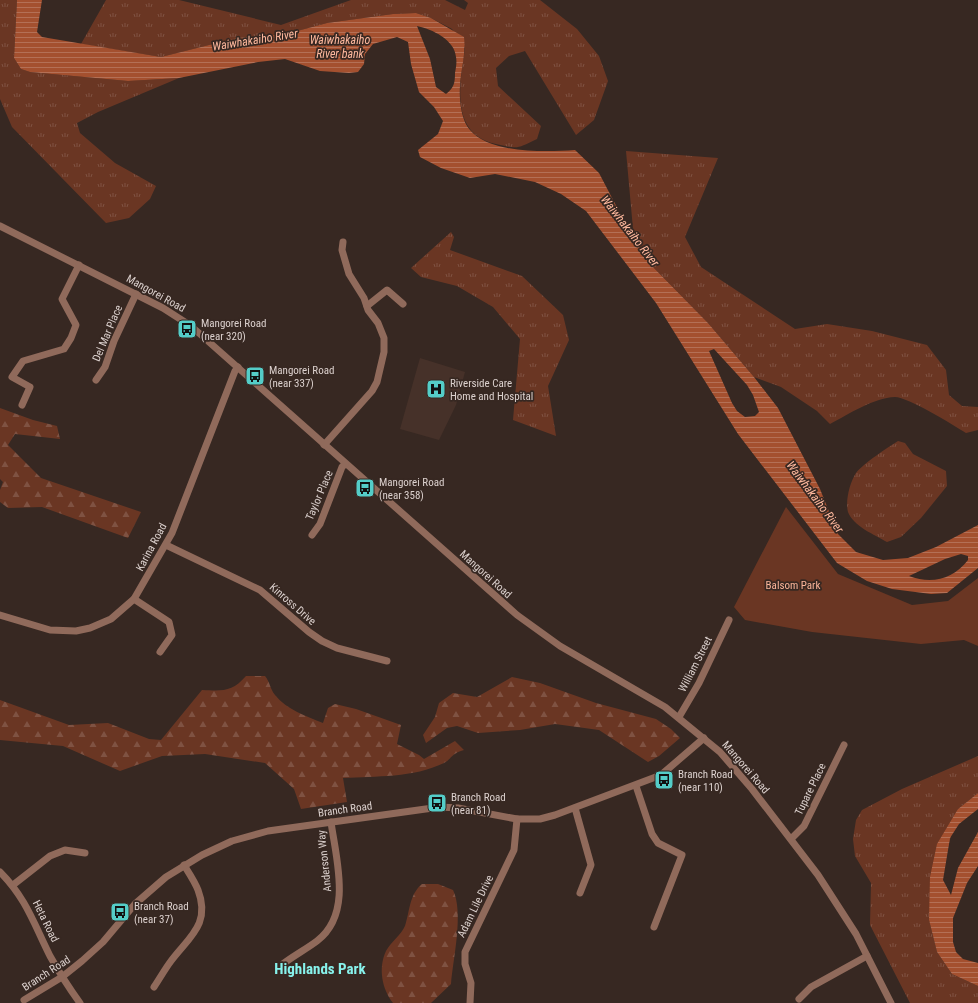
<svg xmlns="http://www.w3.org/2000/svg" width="978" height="1003" viewBox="0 0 978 1003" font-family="'Roboto Condensed',sans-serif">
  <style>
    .built { fill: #463129 }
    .grass { fill: url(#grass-tufts) }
    .forest { fill: url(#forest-firs) }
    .green { fill: #6a3623 }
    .water { fill: url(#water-rules); fill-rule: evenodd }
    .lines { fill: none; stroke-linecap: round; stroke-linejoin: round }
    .minor { stroke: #906a5b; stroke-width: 7 }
    .labels { text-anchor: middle; stroke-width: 3.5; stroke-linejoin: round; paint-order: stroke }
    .street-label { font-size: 11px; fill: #dcd1ce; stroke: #372822 }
    .poi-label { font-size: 11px; fill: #dcd1ce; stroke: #372822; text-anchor: start }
    .park-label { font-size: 11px; fill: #fab499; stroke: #372822 }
    .water-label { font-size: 12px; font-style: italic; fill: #feb89d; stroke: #372822 }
    .district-label { font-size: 15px; font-weight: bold; fill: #87f2ec; stroke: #372822 }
  </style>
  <defs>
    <pattern id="grass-tufts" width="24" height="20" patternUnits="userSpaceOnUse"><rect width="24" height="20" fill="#6a3623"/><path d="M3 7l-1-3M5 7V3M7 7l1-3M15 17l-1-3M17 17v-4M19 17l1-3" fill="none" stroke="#7f5242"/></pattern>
    <pattern id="forest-firs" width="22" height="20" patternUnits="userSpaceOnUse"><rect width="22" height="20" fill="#6a3623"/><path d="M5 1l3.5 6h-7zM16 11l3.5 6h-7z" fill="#7f5242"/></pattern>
    <pattern id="water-rules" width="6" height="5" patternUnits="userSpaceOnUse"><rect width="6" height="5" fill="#a4502f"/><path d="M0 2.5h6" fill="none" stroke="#b47056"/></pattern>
  </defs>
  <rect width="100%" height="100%" fill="#372822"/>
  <!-- built -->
  <path class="built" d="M420,358L465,372L456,405L439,440L400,429Z"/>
  <!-- grass -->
  <g class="grass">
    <path d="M0,0H17L14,58L21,69L30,72L128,81L179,78L98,112L77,123L80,133L115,163L156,186L150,199L129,218L106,223L12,127L0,99Z"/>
    <path d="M106,0H179L281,25L351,0H445L465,10L468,3L464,0H540L577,29L599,56L608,81L594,120L576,135L525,51L509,56L496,68L498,86L541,126L537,139C516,149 519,149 496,144C449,134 460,83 465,48L452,29L431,18L416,13L393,14L327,23L286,34L237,38L161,57L81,44Z"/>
    <path d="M626,151L718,158L685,237L701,267L795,329L827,324L872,331L927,345L946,370L949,395L962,406L978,407V430L966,433C953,425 908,397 895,397C873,398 849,414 830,424L817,411L781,387L754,377L708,323L652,266L634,240Z"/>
    <path d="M451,232L454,237L450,250L522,276L563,315L569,340L548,386L556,436L513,420L520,339L493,307L457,286L421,277L411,268Z"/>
    <path d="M898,441L905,443L913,454L946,471L947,486L921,518L901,537L887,542C875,535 853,526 848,512C845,501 850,482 856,473C864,463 887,448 898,441Z"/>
    <path d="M978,756V793L958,809L929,920L937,952L952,974L978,986V1003H910L870,925L871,883L855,856L853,839L856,820L862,810L902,789Z"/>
  </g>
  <!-- forest -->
  <g class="forest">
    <path d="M0,408L33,420L57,426L60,439L15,434L8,445L41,478L141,512L128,538L42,507L8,508L0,502V490L3,482L0,479Z"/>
    <path d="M246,676H265C270,682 270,689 275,695C287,710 306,716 323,723L328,708L335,704L356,709L401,725L397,744L419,755L424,759L455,741L464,750C450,754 452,759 444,763C413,778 376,776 343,778L347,802L301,809L294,789L265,763L205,754L162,756L120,771L63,746L0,740V700L69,725L108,723L149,739L161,740L202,690C223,691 232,692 246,676Z"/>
    <path d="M512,677L540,683L596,703L656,719L671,729L680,738L659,756L648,762L599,730L555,724L520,730L478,733L457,726L447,728L426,743L423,735L435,717L439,703L453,693L477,697Z"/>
    <path d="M422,884H438L453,890C464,913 453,959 451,984L431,1003H393C382,989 378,968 386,951C391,942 401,935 405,926C410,911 409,895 422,884Z"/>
  </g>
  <!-- green -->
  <path class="green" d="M786,507L838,574L912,605L948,601L978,578V646L964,640L921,644L812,632L745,620L734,607Z"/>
  <!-- water -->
  <g class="water">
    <path d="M17,0H42L37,32L42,37L161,57L237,38L286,34L327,23L393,14L416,13L431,18L464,37C466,54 461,69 460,86C459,99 461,120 470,130C490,154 547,152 575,150L599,173L634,240L652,266L708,323L754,377L778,408L820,489L838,534L856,552L883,560L908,558L936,547L978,525V568L947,593L931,594L892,589L867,581L837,563L738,434L656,303L586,211L561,194L535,182L495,174L470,178L441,168L420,157L418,150L438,134L443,121L434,107L419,92L411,64L408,42L397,37L373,44L365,54L364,64L358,72L349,73L320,71L285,59L258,62L179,78L128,81L30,72L21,69L14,58ZM417,26C432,29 455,40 456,57C457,62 456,68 455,73C455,83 454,88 446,94L436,87L430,59ZM714,349L747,385L753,395L759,412L755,416L745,417L737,411L732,403L709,351ZM961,554L968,556V560C953,579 932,585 909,576L945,559Z"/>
    <path d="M978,793V809L959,824L950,838L943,880L951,895L958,868L978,832V866L967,883L953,918V942L956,952L963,959L978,963V986L952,974L937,952L929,920L930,877L937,844L958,809Z"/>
  </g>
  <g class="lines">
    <!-- minor -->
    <g class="minor">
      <path d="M0,226L163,308L191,326L517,615L560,646L665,707L720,752L752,789L818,875L856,934L891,1003"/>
      <path d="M367,306L387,290L403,304"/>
      <path d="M96,380L105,367L114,341L136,294"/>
      <path d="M22,405L30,387L12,377L23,361L64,349L71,338L76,325L62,299L79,265"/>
      <path d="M324,445L372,391L377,382L384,352V338L378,323L368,310L364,298L349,274L342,250L343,242"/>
      <path d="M312,535L320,524L342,467L345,464"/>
      <path d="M166,545L260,590L309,632L322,641L337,648L387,661"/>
      <path d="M134,599L169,622L172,635L160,652"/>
      <path d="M0,615L50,630L76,631L90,628L111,619L134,599L172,533L235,371L238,367"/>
      <path d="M679,717L699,683L729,620"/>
      <path d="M636,786L652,834L658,843L682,855L654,927"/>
      <path d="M575,808L591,865L580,893"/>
      <path d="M791,839L804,826L844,745"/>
      <path d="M0,872C26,898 34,924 50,956C59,972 69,988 80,1003"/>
      <path d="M13,885L50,856L65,850L85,853"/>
      <path d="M279,967C291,957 305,950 317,941C353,914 336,859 331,822"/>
      <path d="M154,987C160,978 165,969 171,961C189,937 211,924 198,890C195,882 189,873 184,865"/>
      <path d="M799,999L811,987L867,956"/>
      <path d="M24,1000L62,977L82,961L103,942L135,904L166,877L202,855L232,841L268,831L440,807L458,808L517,819H540L555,815L661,775L704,738"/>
      <path d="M470,1003L471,983L465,964V952L514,850L517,819"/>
    </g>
  </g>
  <!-- icons -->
  <defs>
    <symbol id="bus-square" viewBox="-11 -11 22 22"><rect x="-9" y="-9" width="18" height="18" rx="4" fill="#54cdc8" stroke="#372822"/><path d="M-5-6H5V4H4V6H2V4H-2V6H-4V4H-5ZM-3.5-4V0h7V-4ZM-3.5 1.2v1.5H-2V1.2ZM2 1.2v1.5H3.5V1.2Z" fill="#111"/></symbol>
    <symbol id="hospital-square" viewBox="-11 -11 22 22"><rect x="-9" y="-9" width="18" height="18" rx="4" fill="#54cdc8" stroke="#372822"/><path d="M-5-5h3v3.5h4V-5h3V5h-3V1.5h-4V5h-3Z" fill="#111"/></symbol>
  </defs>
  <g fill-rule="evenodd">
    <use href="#bus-square" x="176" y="318" width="22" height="22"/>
    <use href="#bus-square" x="244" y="365" width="22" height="22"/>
    <use href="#hospital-square" x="425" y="378" width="22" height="22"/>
    <use href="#bus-square" x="354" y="477" width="22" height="22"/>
    <use href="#bus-square" x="653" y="769" width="22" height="22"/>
    <use href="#bus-square" x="426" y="792" width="22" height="22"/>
    <use href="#bus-square" x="109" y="901" width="22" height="22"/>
  </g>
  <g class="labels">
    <!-- street labels -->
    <g class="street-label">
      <text transform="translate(156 293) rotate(29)" y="4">Mangorei Road</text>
      <text transform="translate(107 333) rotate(-67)" y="4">Del Mar Place</text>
      <text transform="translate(319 495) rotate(-67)" y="4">Taylor Place</text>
      <text transform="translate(151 547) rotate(-62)" y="4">Karina Road</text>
      <text transform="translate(486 574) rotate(42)" y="4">Mangorei Road</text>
      <text transform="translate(293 604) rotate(41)" y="4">Kinross Drive</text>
      <text transform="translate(695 664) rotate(-63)" y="4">William Street</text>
      <text transform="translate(746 767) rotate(49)" y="4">Mangorei Road</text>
      <text transform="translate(810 789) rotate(-64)" y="4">Tupare Place</text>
      <text transform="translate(345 809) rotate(-8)" y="4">Branch Road</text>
      <text transform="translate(324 861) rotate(-96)" y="4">Anderson Way</text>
      <text transform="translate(475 906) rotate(-64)" y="4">Adam Lile Drive</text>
      <text transform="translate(46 921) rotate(64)" y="4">Heta Road</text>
      <text transform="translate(46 973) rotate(-33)" y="4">Branch Road</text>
    </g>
    <!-- poi labels -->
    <g class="poi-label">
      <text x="201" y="327">Mangorei Road<tspan x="201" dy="13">(near 320)</tspan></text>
      <text x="269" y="374">Mangorei Road<tspan x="269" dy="13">(near 337)</tspan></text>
      <text x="450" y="387">Riverside Care<tspan x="450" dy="13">Home and Hospital</tspan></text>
      <text x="379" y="486">Mangorei Road<tspan x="379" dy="13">(near 358)</tspan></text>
      <text x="678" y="778">Branch Road<tspan x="678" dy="13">(near 110)</tspan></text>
      <text x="451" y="801">Branch Road<tspan x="451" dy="13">(near 81)</tspan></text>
      <text x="134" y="910">Branch Road<tspan x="134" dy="13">(near 37)</tspan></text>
    </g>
    <!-- park labels -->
    <g class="park-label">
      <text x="793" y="589">Balsom Park</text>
    </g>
    <!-- water labels -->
    <g class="water-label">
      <text transform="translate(255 40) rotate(-9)" y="4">Waiwhakaiho River</text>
      <text x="340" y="44">Waiwhakaiho<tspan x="340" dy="14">River bank</tspan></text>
      <text transform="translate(630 231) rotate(52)" y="4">Waiwhakaiho River</text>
      <text transform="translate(815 497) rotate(53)" y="4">Waiwhakaiho River</text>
    </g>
    <!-- district labels -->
    <g class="district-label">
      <text x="320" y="974">Highlands Park</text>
    </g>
  </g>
</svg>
